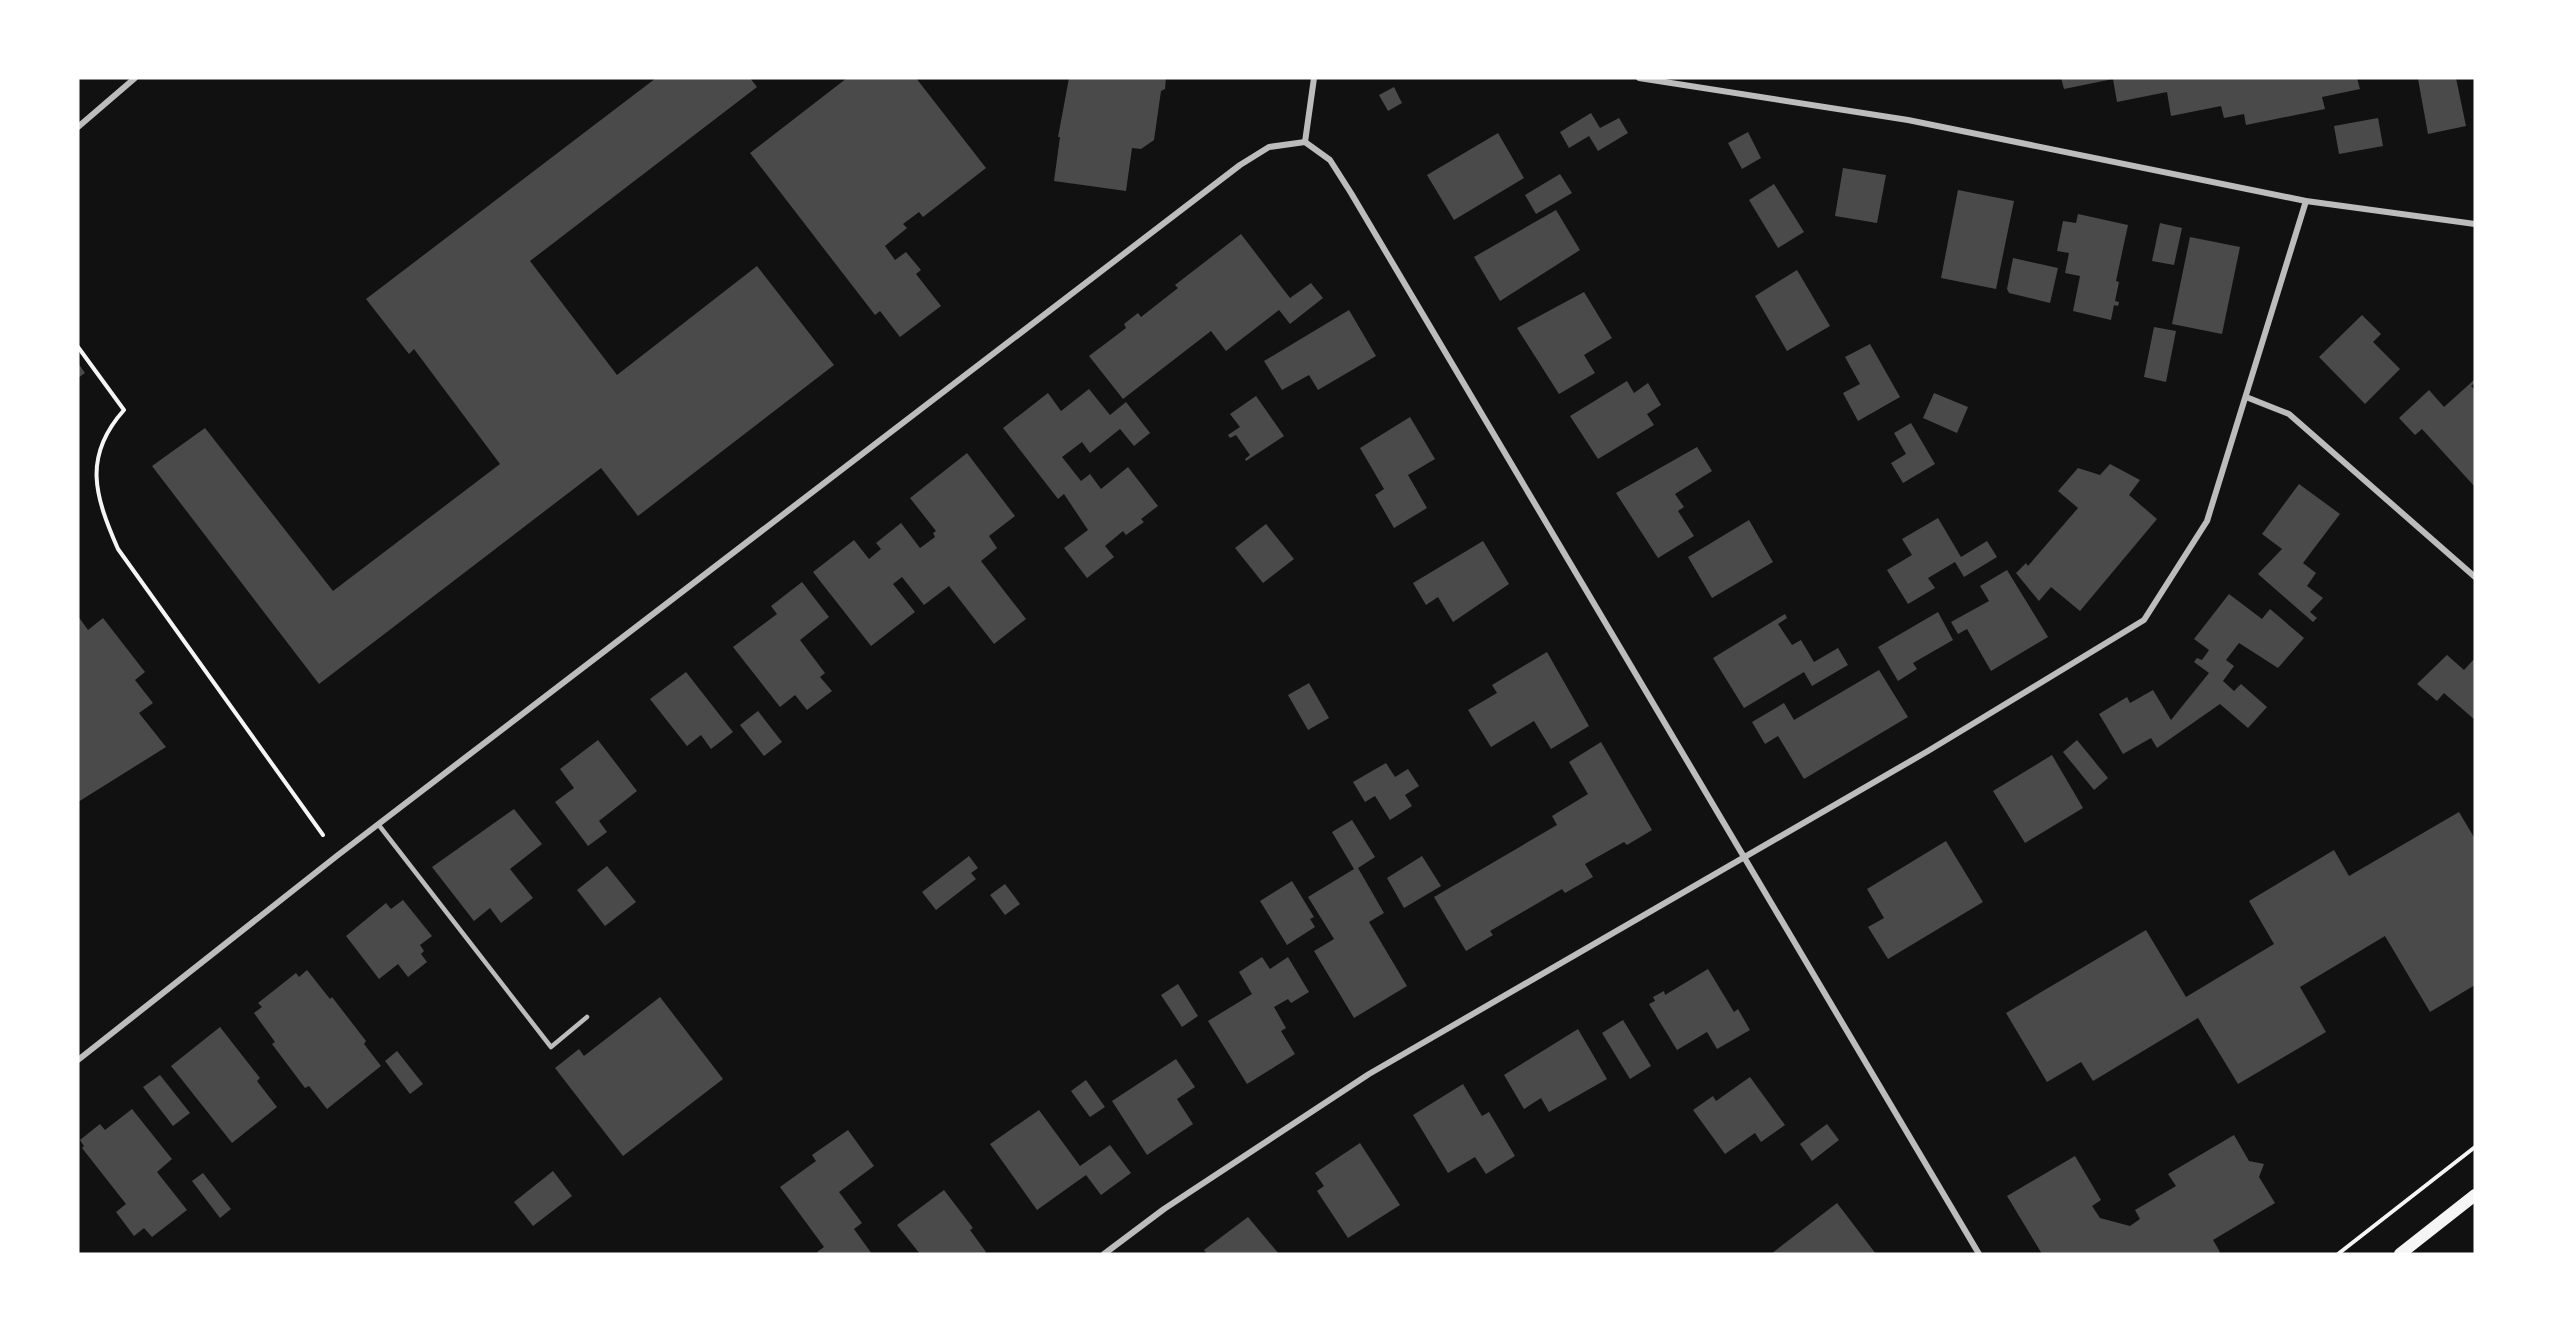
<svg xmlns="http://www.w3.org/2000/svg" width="2553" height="1332" viewBox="0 0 2553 1332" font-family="Mulish,sans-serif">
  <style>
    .building { fill: #4a4a4a }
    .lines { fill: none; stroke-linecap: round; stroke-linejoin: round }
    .path { stroke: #f5f5f5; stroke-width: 4 }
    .service { stroke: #bcbcbc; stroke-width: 4.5 }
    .minor { stroke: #bcbcbc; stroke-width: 6 }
    .secondary { stroke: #f5f5f5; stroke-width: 12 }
  </style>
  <rect width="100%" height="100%" fill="#111"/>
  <!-- building -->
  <g class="building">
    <path d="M656,78H750L757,87L530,261L617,375L757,266L834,365L638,516L601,468L319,684L152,466L205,428L333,591L500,464L414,349L409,354L366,299Z"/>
    <path d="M847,78H916L986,168L923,217L919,212L903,224L907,228L885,246L895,260L906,252L921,270L916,274L941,306L900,337L880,311L875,315L750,153Z"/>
    <path d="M1069,78H1166L1165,89L1161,91L1154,140L1141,149L1132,148L1126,191L1054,181L1060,137H1058Z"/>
    <path d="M2061,78H2357L2360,89L2322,97L2325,109L2246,125L2244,114L2224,118L2221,106L2171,116L2167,92L2117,102L2113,79L2064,89Z"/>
    <path d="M2420,78H2456L2466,126L2428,134L2418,79Z"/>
    <path d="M1394,87L1402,103L1388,111L1379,95Z"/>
    <path d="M1591,113L1600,128L1619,118L1628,133L1598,151L1589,136L1569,148L1560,132Z"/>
    <path d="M2378,118L2383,146L2339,154L2334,126Z"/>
    <path d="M1748,132L1761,158L1742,169L1728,143Z"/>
    <path d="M1498,133L1524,178L1454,220L1427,175Z"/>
    <path d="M1843,168L1886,175L1877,223L1835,216Z"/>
    <path d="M1560,174L1572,193L1536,214L1525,195Z"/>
    <path d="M1774,184L1804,232L1778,248L1749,200Z"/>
    <path d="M1958,190L2014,201L1996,289L1941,278Z"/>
    <path d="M1556,210L1580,250L1500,301L1474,257Z"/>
    <path d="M2078,214L2128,225L2116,281L2119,282L2115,301L2119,302L2118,306L2114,305L2111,320L2073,311L2080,276L2065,273L2069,253L2057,251L2063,221L2076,223Z"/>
    <path d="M2160,223L2182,228L2174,265L2152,261Z"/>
    <path d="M1241,234L1290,298L1311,283L1323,298L1290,324L1279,310L1226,351L1211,331L1123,399L1089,356L1126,328L1124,324L1138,313L1141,317L1178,288L1175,285Z"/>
    <path d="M2190,237L2240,247L2222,334L2172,324Z"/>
    <path d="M2013,258L2058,268L2050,303L2009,293L2007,289Z"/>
    <path d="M1797,270L1830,326L1787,351L1755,296Z"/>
    <path d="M1584,292L1612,338L1584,355L1595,373L1559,394L1517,328Z"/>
    <path d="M1349,310L1376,356L1318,390L1309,375L1282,390L1264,361Z"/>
    <path d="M2362,315L2381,334L2373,342L2400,369L2365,404L2319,357Z"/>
    <path d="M2154,327L2176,331L2166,382L2144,377Z"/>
    <path d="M1870,344L1900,397L1858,421L1843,393L1860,384L1845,357Z"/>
    <path d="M78,363L85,373L78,378Z"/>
    <path d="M2474,380L2475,383L2471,386L2475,390V487L2422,429L2415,435L2399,418L2429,390L2444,407Z"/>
    <path d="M1627,381L1634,393L1648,383L1661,405L1647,414L1654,425L1598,459L1570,416Z"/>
    <path d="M1089,389L1110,415L1126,402L1150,433L1134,446L1120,429L1090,453L1082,442L1062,457L1081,481L1090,474L1101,489L1128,467L1158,506L1141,519L1144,522L1126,535L1123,531L1105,546L1114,557L1087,578L1064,548L1088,530L1064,494L1058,499L1003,428L1048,393L1061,411Z"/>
    <path d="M1934,393L1968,407L1957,433L1923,418Z"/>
    <path d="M1256,396L1284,436L1246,461L1245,459L1250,455L1236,435L1230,438L1228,435L1240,427L1230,414Z"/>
    <path d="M1410,417L1435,459L1408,475L1427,508L1394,528L1375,495L1384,489L1360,448Z"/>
    <path d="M1911,423L1935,464L1903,483L1891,463L1906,454L1894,433Z"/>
    <path d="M1697,447L1712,471L1675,494L1684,507L1678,511L1694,536L1658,558L1616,493Z"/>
    <path d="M967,453L1015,516L989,536L997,548L981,561L1026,619L994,644L949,586L924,605L902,577L893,584L915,612L871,646L813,572L854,540L869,559L881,549L876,543L901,523L920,548L935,537L933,533L936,531L910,498Z"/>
    <path d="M2110,464L2140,480L2129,495L2157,519L2080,611L2051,587L2039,601L2016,573L2026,563L2028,566L2078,508L2058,491L2078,468L2100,475Z"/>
    <path d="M2299,484L2340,514L2303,563L2316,573L2307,586L2323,598L2310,612L2317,618L2313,622L2258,574L2282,549L2262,534Z"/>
    <path d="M1938,518L1961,557L1987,541L1997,557L1964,577L1955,562L1928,578L1935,588L1908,604L1887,570L1912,555L1902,539Z"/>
    <path d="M1749,520L1773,562L1712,598L1688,557Z"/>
    <path d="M1266,524L1294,559L1263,583L1235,548Z"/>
    <path d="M1483,541L1509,584L1453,622L1438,597L1426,605L1413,583Z"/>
    <path d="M2007,570L2048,637L1991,671L1967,629L1958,634L1951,622L1989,601L1980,586Z"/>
    <path d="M802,582L829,617L800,640L825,673L820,677L832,691L807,710L795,695L780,707L733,647L777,614L771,606Z"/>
    <path d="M2229,594L2262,619L2270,609L2304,638L2278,668L2239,643L2226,660L2234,666L2223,681L2234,691L2241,684L2267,707L2248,728L2220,704L2157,748L2151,738L2123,754L2099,714L2127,697L2130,703L2153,690L2171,720L2209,673L2194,662L2197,658L2202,660L2209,650L2194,639Z"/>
    <path d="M1938,612L1953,640L1913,663L1917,669L1898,681L1878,647Z"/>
    <path d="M1785,614L1787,618L1778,624L1792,645L1801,640L1814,662L1838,648L1848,665L1812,686L1804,672L1744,708L1713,658Z"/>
    <path d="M78,616L88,630L103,618L145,672L135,680L153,703L139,713L166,747L78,802Z"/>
    <path d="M1547,652L1589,726L1551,749L1534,721L1491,747L1468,710L1497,693L1492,685Z"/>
    <path d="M2447,655L2464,670L2475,658V720L2444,693L2437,701L2417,684Z"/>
    <path d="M1879,670L1908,717L1804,779L1778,736L1765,744L1752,722L1784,703L1794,720Z"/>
    <path d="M686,672L733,732L711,749L701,735L687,746L650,699Z"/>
    <path d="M1309,683L1329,718L1308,730L1288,695Z"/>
    <path d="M758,711L782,742L764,756L740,725Z"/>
    <path d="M598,740L637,791L599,821L607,832L588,846L555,802L574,788L560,769Z"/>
    <path d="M2077,740L2108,778L2094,790L2063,752Z"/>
    <path d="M1601,742L1652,830L1627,845L1624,842L1585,864L1593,877L1565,893L1562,889L1490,931L1493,935L1466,951L1434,897L1557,825L1552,816L1588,794L1569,762Z"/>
    <path d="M2052,755L2083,808L2025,843L1993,791Z"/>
    <path d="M1386,763L1395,777L1408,769L1419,786L1405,795L1412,806L1390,820L1375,796L1365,802L1353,782Z"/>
    <path d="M514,809L542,844L510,869L533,898L501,923L490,908L474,921L432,867Z"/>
    <path d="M2459,812L2475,839V985L2430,1012L2385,936L2300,987L2326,1032L2238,1084L2198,1018L2093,1081L2081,1062L2047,1082L2006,1013L2146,930L2186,997L2274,944L2249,901L2334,850L2349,876Z"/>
    <path d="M1352,820L1375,857L1358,868L1384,913L1369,922L1407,986L1354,1018L1314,951L1334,939L1308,897L1354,869L1332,832Z"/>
    <path d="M1946,841L1983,902L1888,959L1868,927L1884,918L1867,889Z"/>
    <path d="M969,856L978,868L971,873L976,879L936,910L922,892Z"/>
    <path d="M1422,856L1441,886L1404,908L1387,878Z"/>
    <path d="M607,866L636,902L605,926L577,890Z"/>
    <path d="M1292,881L1314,917L1310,919L1315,927L1287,945L1260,901Z"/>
    <path d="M1005,884L1020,904L1005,915L990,895Z"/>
    <path d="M403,900L432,936L420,945L424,951L421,954L427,962L408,977L398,964L379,979L346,936L386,903L391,909Z"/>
    <path d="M1262,957L1270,969L1288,957L1309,992L1291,1003L1288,999L1274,1007L1286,1028L1281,1031L1295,1054L1247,1084L1208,1021L1252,994L1239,972Z"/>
    <path d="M1708,969L1734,1012L1738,1009L1750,1030L1717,1049L1707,1032L1677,1050L1649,1004L1655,1001L1653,997L1664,991L1665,995Z"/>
    <path d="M307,970L330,999L332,997L366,1041L364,1044L381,1066L327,1109L309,1086L305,1088L272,1044L275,1042L254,1013L262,1007L258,1003L296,973L299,977Z"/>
    <path d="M1178,984L1198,1016L1182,1027L1161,995Z"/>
    <path d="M660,997L723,1079L623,1156L555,1068L579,1049L584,1056Z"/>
    <path d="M1623,1020L1651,1066L1630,1079L1602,1033Z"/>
    <path d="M220,1027L260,1078L257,1081L277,1107L232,1143L171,1066Z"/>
    <path d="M1578,1029L1607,1079L1549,1112L1541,1098L1524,1109L1504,1075Z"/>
    <path d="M397,1051L423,1084L410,1094L385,1061Z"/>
    <path d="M1176,1059L1195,1087L1177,1099L1193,1124L1147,1155L1112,1101Z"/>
    <path d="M160,1075L190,1113L173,1126L143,1087Z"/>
    <path d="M1750,1077L1785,1125L1761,1142L1755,1133L1725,1154L1693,1110L1713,1096L1716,1101Z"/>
    <path d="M1086,1080L1105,1107L1090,1117L1071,1091Z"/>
    <path d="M1463,1084L1482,1116L1489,1112L1515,1156L1486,1174L1475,1157L1448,1173L1413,1115Z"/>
    <path d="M132,1109L172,1159L157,1172L187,1210L152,1237L144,1228L134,1236L116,1212L126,1204L82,1148L84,1146L80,1140L100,1124L105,1130Z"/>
    <path d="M1039,1110L1080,1166L1110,1145L1131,1173L1101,1195L1086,1175L1037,1210L990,1144Z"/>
    <path d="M1827,1124L1839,1140L1812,1161L1800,1144Z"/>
    <path d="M848,1130L874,1166L839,1192L862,1223L854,1229L872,1254H819L817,1252L824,1247L780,1187L816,1161L812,1155Z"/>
    <path d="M2234,1135L2249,1161L2264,1164L2259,1177L2275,1203L2213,1240L2220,1252L2217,1254H2042L2007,1196L2075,1156L2101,1200L2092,1206L2100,1218L2130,1226L2140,1219L2135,1210L2176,1186L2168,1174Z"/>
    <path d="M1360,1143L1400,1205L1348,1238L1317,1191L1324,1186L1315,1173Z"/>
    <path d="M553,1171L572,1196L533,1226L514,1202Z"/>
    <path d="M203,1173L231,1209L220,1218L192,1181Z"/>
    <path d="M944,1190L973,1228L970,1230L986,1252L983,1254H920L897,1225Z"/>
    <path d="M1837,1203L1876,1254H1771Z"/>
    <path d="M1248,1217L1279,1254H1207L1204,1250Z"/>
  </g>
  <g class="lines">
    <!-- path -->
    <g class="path">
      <path d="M78,347L124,410C82,457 95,496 118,549L323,835"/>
      <path d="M2338,1254L2475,1147"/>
    </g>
    <!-- service -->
    <path class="service" d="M378,824L551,1047L587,1017"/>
    <!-- minor -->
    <g class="minor">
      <path d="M1314,78L1305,142L1330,160L1351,193L1979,1254"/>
      <path d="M1639,78L1908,120L2306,201L2475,224"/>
      <path d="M78,127L135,78"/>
      <path d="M2246,397L2289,414L2475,577"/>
      <path d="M78,1060L338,855L1240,165L1269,147L1305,142"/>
      <path d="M1104,1254L1164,1209L1369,1074L1928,751L2144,620L2207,521L2306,201"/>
    </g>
    <!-- secondary -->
    <path class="secondary" d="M2400,1254L2475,1195"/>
  </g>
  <!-- border -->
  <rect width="2553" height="1332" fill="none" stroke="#ffffff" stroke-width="159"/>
</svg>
